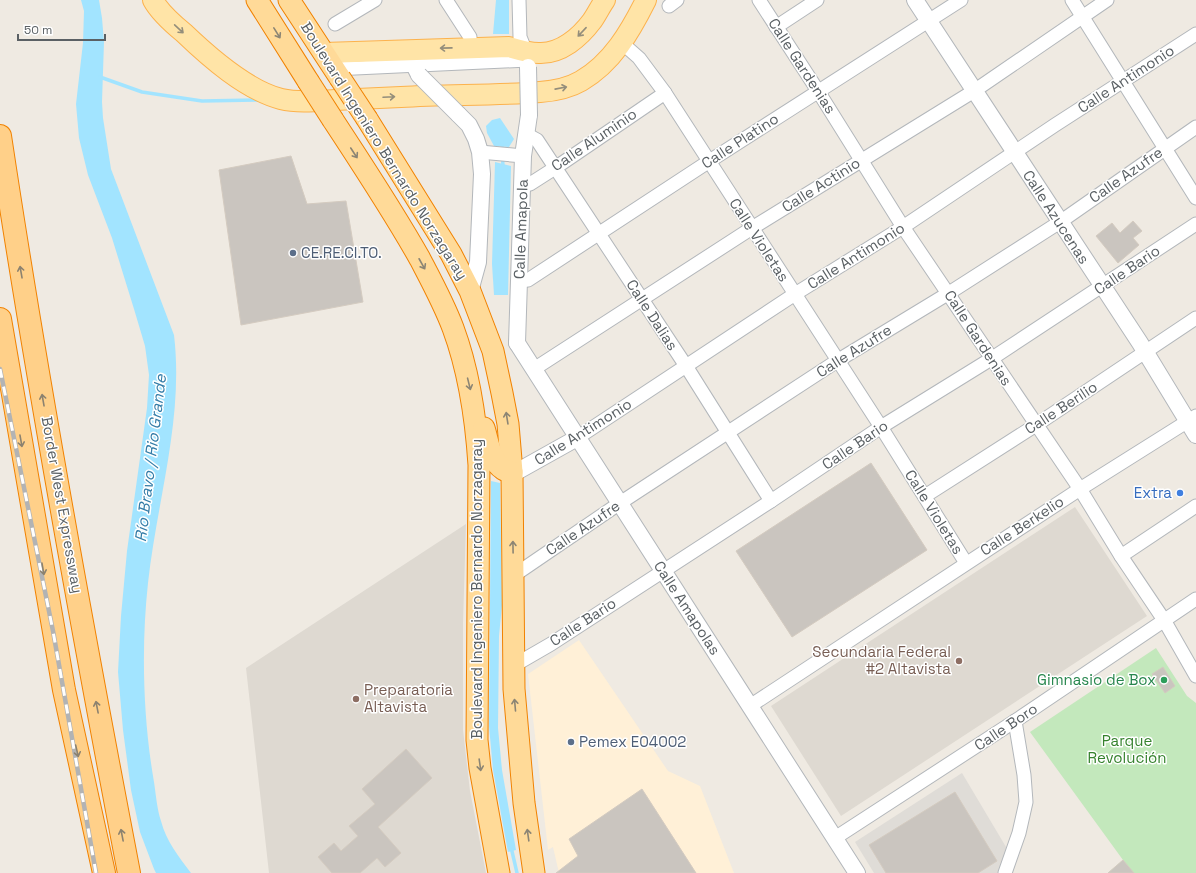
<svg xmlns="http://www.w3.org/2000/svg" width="1196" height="873" viewBox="0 0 1196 873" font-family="'Space Grotesk',sans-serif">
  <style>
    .commercial { fill: #fff0d7 }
    .industrial { fill: #dfdcd7 }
    .education { fill: #ded9d1 }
    .green { fill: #c3e8bc }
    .water { fill: #a2e4ff }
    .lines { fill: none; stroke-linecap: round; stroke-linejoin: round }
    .stream { stroke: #a2e4ff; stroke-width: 3.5 }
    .building { fill: #cac5bf; stroke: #d4cbc0 }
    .minor-casing { stroke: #b3b7bb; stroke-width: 15 }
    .tertiary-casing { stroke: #b3b7bb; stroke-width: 18 }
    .primary-casing { stroke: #fcb24d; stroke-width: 22 }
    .trunk-casing { stroke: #f18200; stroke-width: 23 }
    .motorway-casing { stroke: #f18200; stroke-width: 24 }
    .minor { stroke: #fff; stroke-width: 13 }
    .tertiary { stroke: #fff; stroke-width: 16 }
    .primary { stroke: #ffe4a7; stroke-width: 20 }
    .trunk { stroke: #ffda98; stroke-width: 21 }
    .motorway { stroke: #ffd089; stroke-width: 22 }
    .rail-casing { stroke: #b2b3b4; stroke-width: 4.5 }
    .rail { stroke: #fff; stroke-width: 3; stroke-dasharray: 9; stroke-linecap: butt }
    .tertiary-bridge-casing { stroke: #b3b7bb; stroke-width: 18; stroke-linecap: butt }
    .trunk-bridge-casing { stroke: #f18200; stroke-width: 23; stroke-linecap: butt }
    .tertiary-bridge { stroke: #fff; stroke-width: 16 }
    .trunk-bridge { stroke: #ffda98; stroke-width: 21 }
    .oneway { stroke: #948e7b }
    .oneway2 { stroke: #8c8574 }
    .oneway3 { stroke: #8c826f }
    .service-dot { fill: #5c6f8a; stroke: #fff; stroke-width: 1.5 }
    .shop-dot { fill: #3f7fe0; stroke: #fff; stroke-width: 1.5 }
    .education-dot { fill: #8d6e63; stroke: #fff; stroke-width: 1.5 }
    .leisure-dot { fill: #2e9e5b; stroke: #fff; stroke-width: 1.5 }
    .labels { text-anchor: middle; stroke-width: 3; stroke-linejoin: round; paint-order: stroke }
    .street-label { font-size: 15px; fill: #5a6064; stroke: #fff }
    .service-label { font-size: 15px; fill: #4e5e75; stroke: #fff; text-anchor: start }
    .shop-label { font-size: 15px; fill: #366cbe; stroke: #fff; text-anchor: end }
    .education-label { font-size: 15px; fill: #785e54; stroke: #fff; text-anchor: end }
    .leisure-label { font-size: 15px; fill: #27864d; stroke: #fff; text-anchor: end }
    .park-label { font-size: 15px; fill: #35822d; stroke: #fff }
    .water-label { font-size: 16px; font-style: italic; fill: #337ca7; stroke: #fff }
  </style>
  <rect width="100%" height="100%" fill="#efeae2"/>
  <!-- commercial -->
  <path class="commercial" d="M579,640L668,771L700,786L734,873H559L553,847L548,850L528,674Z"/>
  <!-- industrial -->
  <path class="industrial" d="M962,773L1009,852L1001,873H874L855,842Z"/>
  <!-- education -->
  <g class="education">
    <path d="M1075,507L1147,616L841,816L771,706Z"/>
    <path d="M466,524L463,623V730L470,791L486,873H269L246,668Z"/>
  </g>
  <!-- green -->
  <path class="green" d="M1156,648L1187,696L1196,703V873H1108L1123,860L1030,732Z"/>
  <!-- water -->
  <g class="water">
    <path d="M81,0H99L102,18L104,42L102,102L103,118L111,169L174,335C184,419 157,500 148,583C141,647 143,719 154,782C156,795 157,809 161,821C166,841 179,857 191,873H156L154,869L140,832L131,790L123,730L118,672L121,616L127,551L147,408L149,375L145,346L134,309L112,238L88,175L79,138L76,104L83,43L84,11Z"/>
    <path d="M496,0H509V34H493Z"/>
    <path d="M500,118L514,139L509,147L494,146L487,133L486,126L492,120Z"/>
    <path d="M495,162L511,166L508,295H494L492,264Z"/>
    <path d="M491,481L500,483L502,605L499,636L498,728L502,770L516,850L508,852L493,770L489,726Z"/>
  </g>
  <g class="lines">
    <!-- stream -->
    <g class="stream">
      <path d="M100,77L142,92L202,101L260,100"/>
      <path d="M502,142L503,168"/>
      <path d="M511,847L517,873"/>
    </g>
  </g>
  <!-- building -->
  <g class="building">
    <path d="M291,156L307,204L346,201L363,302L241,325L219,170Z"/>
    <path d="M1133,221L1142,231L1133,238L1139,245L1118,263L1096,236L1112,223L1120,233Z"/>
    <path d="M871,463L927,550L792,637L736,551Z"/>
    <path d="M1163,667L1175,686L1165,693L1152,674Z"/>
    <path d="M406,749L432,778L378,827L401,853L385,867L377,858L360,873H332L318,857L334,843L341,851L358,836L349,826L375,804L362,789Z"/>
    <path d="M642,789L696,873H556L578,856L569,839Z"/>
    <path d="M955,792L997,861L978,873H886L869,845Z"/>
    <path d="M1123,860L1134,873H1108Z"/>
  </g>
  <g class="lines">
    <defs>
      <g id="minor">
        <path d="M446,0L470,37V48"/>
        <path d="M519,0L520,37L526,52"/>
        <path d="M759,0L818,91L903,227L1080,489L1121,556L1164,620L1196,676"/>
        <path d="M1072,0L1196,198"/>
        <path d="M669,6L677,0"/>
        <path d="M335,24L375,0"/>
        <path d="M776,27L817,0"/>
        <path d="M622,43L639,58L665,93L881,427L966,563"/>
        <path d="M334,69L528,60"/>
        <path d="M526,134L537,140L686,366L771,501"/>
        <path d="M480,152L523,156"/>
        <path d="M523,185L530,184L555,168L665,93"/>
        <path d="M519,281L528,280L708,162L961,0"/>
        <path d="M534,369L752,228L974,91L1107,0"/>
        <path d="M577,438L795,294L903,227L1055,125L1196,34"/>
        <path d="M925,496L1036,425L1196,318"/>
        <path d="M1121,556L1196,506"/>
        <path d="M513,576L620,503L837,361L949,293L1060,222L1196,127"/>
        <path d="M513,666L551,644L771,501L881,427L991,359L1196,224"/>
        <path d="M750,706L1080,489L1196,416"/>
        <path d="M835,838L1015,721L1196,599"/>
        <path d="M1005,873L1019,833L1026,802L1024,775L1015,721"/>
      </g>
      <g id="tertiary">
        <path d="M915,0L1140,343L1196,435"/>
        <path d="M411,49L414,65L419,75"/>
        <path d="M458,114L469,125L476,139L480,152L482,174L478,262L470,291"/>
        <path d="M517,343L857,873"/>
        <path d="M517,343L523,156L529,115"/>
        <path d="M512,472L518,471L577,438"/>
      </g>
      <g id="primary">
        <path d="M153,0C160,13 173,24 184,33C209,57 246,90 281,99C298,103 317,101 335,100C357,99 379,98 401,97C447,94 494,96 540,92C554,91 569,88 581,81C612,63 630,32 646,0"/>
        <path d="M324,53L509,47C519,50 529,53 539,53C561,54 580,37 592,21C597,14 600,7 605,0"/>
      </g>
      <g id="trunk">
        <path d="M257,0L308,81"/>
        <path d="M289,0L340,78"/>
        <path d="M367,119L451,254L470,291L493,351L502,393L508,424L512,472L514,689L524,803L534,873"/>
        <path d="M333,120C363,166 393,211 420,259C432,282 444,304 453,328C469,371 476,419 479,465L477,740L480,768L499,873"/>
        <path d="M484,428C488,440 490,461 503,469C505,471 509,471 512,472"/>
      </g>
      <g id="motorway">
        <path d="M0,136C37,382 82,628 129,873"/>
        <path d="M0,319L64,690L104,873"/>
      </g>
    </defs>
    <!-- minor casing -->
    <use href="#minor" class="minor-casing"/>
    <!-- tertiary casing -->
    <use href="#tertiary" class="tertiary-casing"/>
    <!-- primary casing -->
    <use href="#primary" class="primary-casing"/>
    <!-- trunk casing -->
    <use href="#trunk" class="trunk-casing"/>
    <!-- motorway casing -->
    <use href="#motorway" class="motorway-casing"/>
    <!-- minor -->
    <use href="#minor" class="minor"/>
    <!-- tertiary -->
    <use href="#tertiary" class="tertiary"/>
    <!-- primary -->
    <use href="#primary" class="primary"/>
    <!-- trunk -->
    <use href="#trunk" class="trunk"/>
    <!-- motorway -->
    <use href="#motorway" class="motorway"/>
    <defs>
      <path id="rail" d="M0,369L53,631L96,873"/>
    </defs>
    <!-- rail casing -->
    <use href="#rail" class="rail-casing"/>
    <!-- rail -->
    <use href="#rail" class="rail"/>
    <defs>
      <g id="tertiary-bridge">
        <path d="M528,67L529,115"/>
        <path d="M419,75L458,114"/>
      </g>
      <g id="trunk-bridge">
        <path d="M340,78L367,119"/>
        <path d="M308,81L333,120"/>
      </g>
    </defs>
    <!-- tertiary-bridge casing -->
    <use href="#tertiary-bridge" class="tertiary-bridge-casing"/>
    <!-- trunk-bridge casing -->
    <use href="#trunk-bridge" class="trunk-bridge-casing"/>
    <!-- tertiary-bridge -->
    <use href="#tertiary-bridge" class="tertiary-bridge"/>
    <!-- trunk-bridge -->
    <use href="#trunk-bridge" class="trunk-bridge"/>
  </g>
  <!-- one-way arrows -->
  <defs><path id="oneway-shaft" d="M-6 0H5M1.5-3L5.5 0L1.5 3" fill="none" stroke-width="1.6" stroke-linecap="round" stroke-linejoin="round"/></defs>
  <g class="oneway">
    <use href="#oneway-shaft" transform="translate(179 29) rotate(43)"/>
    <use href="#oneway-shaft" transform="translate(582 32) rotate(133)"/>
    <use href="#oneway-shaft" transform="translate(446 48) rotate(179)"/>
    <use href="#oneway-shaft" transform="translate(561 88) rotate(-11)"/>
    <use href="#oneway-shaft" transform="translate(389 97) rotate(-3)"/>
  </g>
  <g class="oneway2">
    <use href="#oneway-shaft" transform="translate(277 33) rotate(58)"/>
    <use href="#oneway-shaft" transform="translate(354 153) rotate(57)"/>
    <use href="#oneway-shaft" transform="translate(422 264) rotate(61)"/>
    <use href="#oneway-shaft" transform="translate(469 384) rotate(76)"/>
    <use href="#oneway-shaft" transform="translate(507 418) rotate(-99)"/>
    <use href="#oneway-shaft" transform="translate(513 547) rotate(-91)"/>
    <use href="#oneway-shaft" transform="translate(515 705) rotate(-95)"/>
    <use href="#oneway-shaft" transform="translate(480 765) rotate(82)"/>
    <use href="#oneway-shaft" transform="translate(528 835) rotate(-98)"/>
  </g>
  <g class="oneway3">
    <use href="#oneway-shaft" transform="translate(21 272) rotate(-100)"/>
    <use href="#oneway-shaft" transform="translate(43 400) rotate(-100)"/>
    <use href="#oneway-shaft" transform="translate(21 441) rotate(80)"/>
    <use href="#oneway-shaft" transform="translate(43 569) rotate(80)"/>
    <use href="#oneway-shaft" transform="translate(97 707) rotate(-101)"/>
    <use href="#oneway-shaft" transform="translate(77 751) rotate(77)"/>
    <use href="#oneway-shaft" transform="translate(122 835) rotate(-101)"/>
  </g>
  <!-- markers -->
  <g class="service-dot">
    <circle cx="293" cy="253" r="4"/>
    <circle cx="571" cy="742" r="4"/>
  </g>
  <circle class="shop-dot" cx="1180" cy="493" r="4"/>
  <g class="education-dot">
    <circle cx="959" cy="661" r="4"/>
    <circle cx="356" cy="699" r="4"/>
  </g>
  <circle class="leisure-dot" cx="1164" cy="680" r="4"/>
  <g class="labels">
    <!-- street labels -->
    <g class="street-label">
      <text transform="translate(802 66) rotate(57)" y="5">Calle Gardenias</text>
      <text transform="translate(1126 79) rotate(-33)" y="5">Calle Antimonio</text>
      <text transform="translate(594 140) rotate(-34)" y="5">Calle Aluminio</text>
      <text transform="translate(740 141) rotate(-33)" y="5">Calle Platino</text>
      <text transform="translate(384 151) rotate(58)" y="5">Boulevard Ingeniero Bernardo Norzagaray</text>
      <text transform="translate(1126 175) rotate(-35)" y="5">Calle Azufre</text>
      <text transform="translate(821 185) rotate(-32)" y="5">Calle Actinio</text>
      <text transform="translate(1056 217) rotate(57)" y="5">Calle Azucenas</text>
      <text transform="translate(521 229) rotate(-88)" y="5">Calle Amapola</text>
      <text transform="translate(759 240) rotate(57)" y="5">Calle Violetas</text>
      <text transform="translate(856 256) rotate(-32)" y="5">Calle Antimonio</text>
      <text transform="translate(1127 270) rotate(-34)" y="5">Calle Bario</text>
      <text transform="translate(652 315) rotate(57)" y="5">Calle Dalias</text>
      <text transform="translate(978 338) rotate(57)" y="5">Calle Gardenias</text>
      <text transform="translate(854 351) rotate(-32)" y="5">Calle Azufre</text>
      <text transform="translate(1061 408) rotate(-33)" y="5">Calle Berilio</text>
      <text transform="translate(583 432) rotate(-32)" y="5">Calle Antimonio</text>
      <text transform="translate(855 445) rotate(-34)" y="5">Calle Bario</text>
      <text transform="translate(62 505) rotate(80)" y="5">Border West Expressway</text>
      <text transform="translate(934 512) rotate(58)" y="5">Calle Violetas</text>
      <text transform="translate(1022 526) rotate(-33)" y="5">Calle Berkelio</text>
      <text transform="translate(583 528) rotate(-34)" y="5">Calle Azufre</text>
      <text transform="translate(477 589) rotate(-90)" y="5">Boulevard Ingeniero Bernardo Norzagaray</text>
      <text transform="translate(687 608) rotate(57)" y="5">Calle Amapolas</text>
      <text transform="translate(583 622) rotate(-33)" y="5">Calle Bario</text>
      <text transform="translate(1006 727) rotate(-34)" y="5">Calle Boro</text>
    </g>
    <!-- service labels -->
    <g class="service-label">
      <text x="301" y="258">CE.RE.CI.TO.</text>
      <text x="579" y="747">Pemex E04002</text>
    </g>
    <!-- shop labels -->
    <g class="shop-label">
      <text x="1172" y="498">Extra</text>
    </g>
    <!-- education labels -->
    <g class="education-label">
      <text x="951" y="657">Secundaria Federal<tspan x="951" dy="17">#2 Altavista</tspan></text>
      <text x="364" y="695" text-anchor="start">Preparatoria<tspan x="364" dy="17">Altavista</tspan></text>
    </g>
    <!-- leisure labels -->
    <g class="leisure-label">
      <text x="1156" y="685">Gimnasio de Box</text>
    </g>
    <!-- park labels -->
    <g class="park-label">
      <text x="1127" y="746">Parque<tspan x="1127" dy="17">Revolución</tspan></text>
    </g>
    <!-- water labels -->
    <g class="water-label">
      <text transform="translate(150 458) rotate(-83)" y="6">Río Bravo / Rio Grande</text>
    </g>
  </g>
  <!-- scale -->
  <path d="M18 34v6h87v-6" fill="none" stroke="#5a6064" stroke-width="2"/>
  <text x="24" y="34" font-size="12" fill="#5a6064" stroke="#ffffff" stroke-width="3" paint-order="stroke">50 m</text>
</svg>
